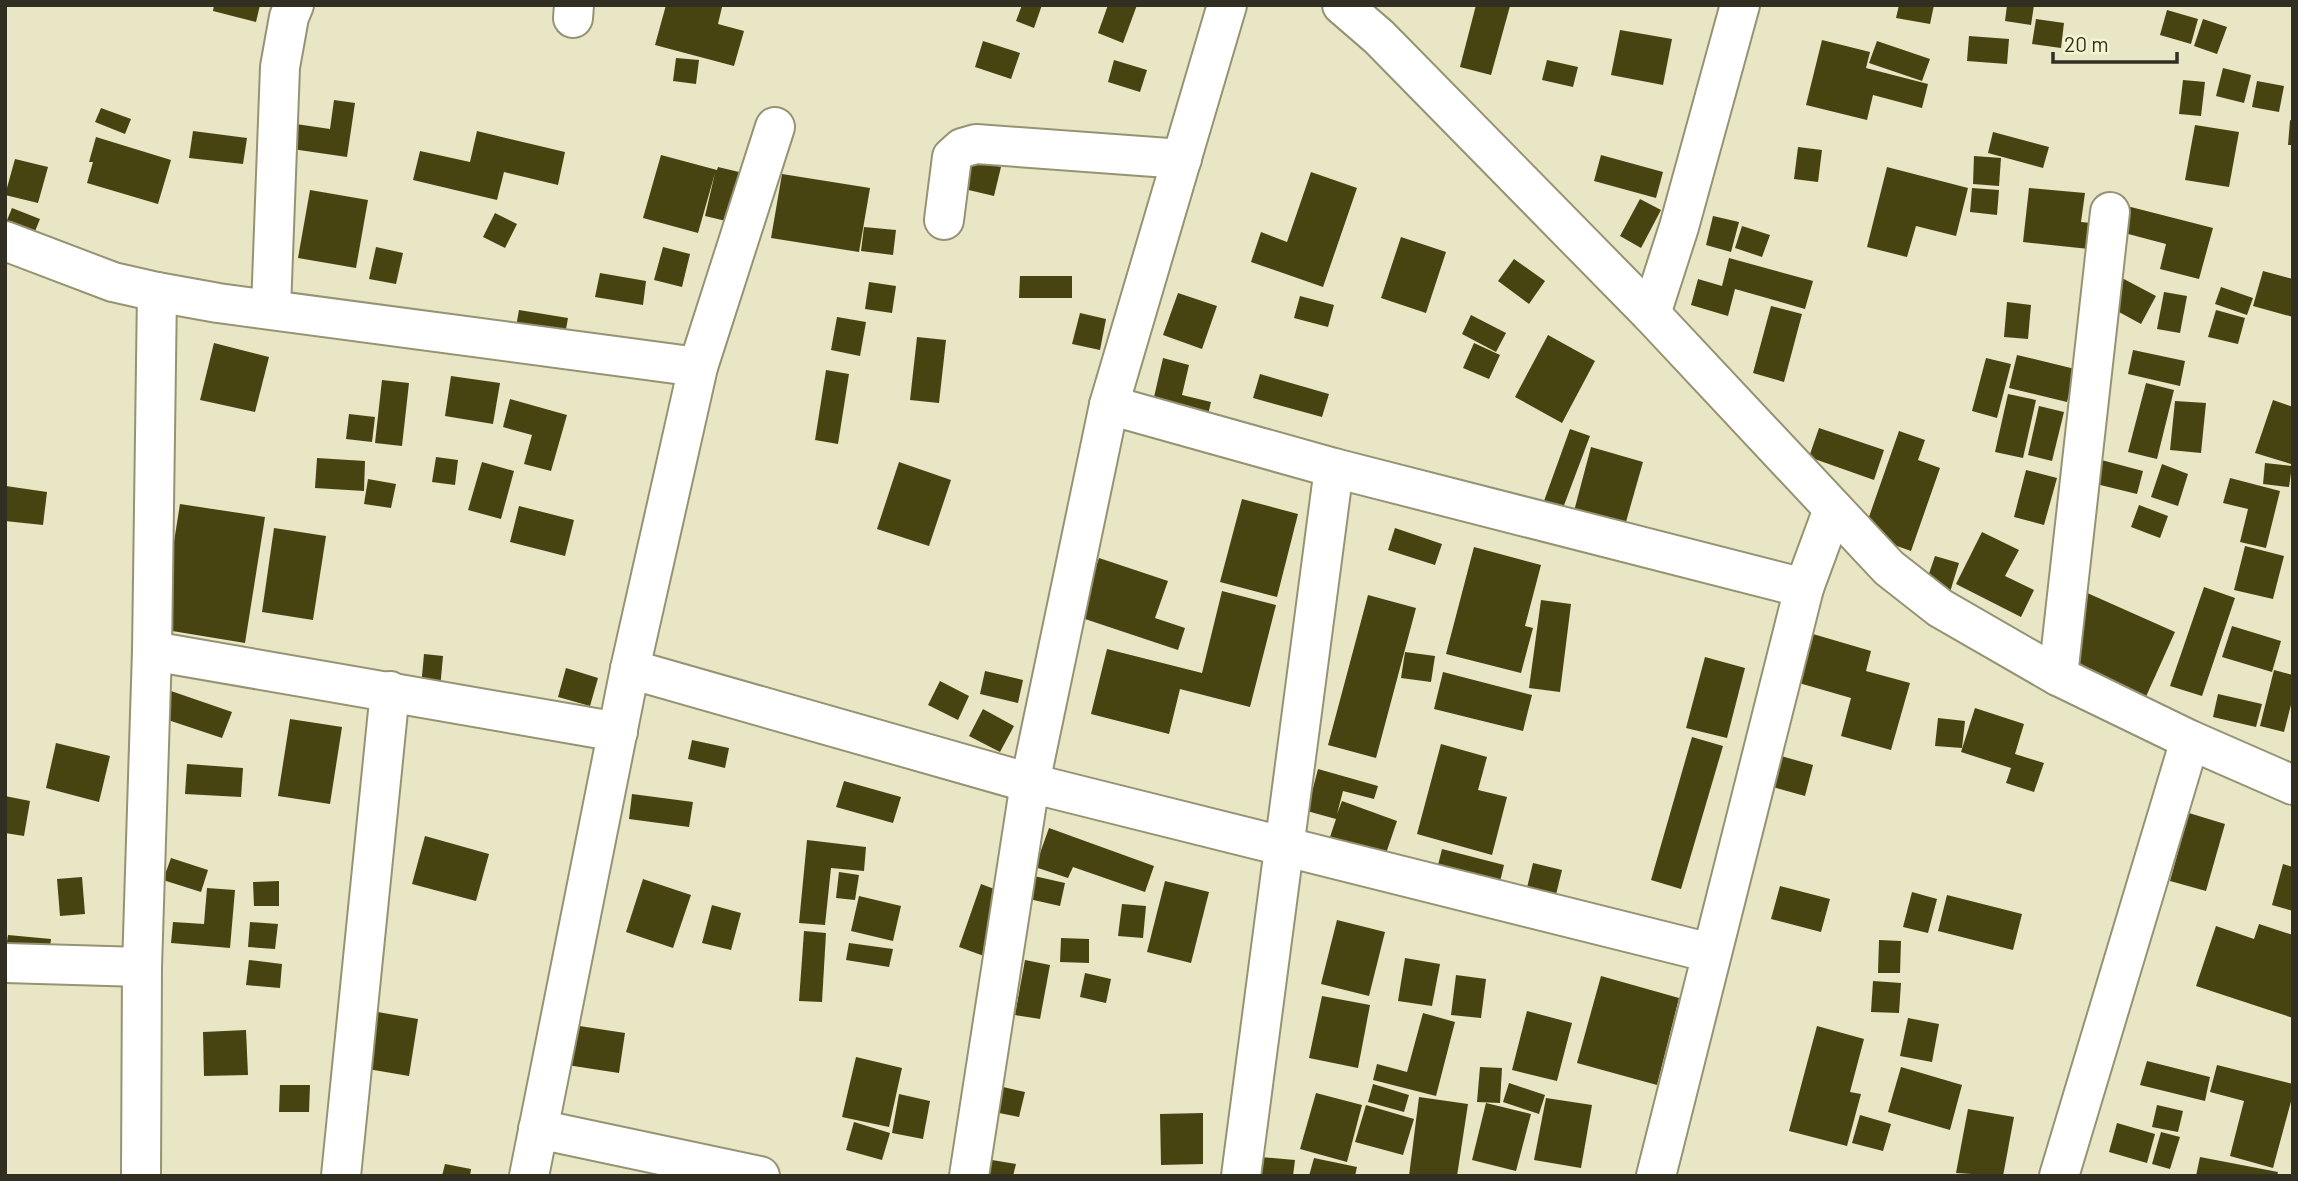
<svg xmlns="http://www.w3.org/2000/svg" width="2298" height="1181" viewBox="0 0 2298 1181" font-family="Barlow,sans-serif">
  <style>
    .building { fill: #484412 }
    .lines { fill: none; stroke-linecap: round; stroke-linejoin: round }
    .minor-casing { stroke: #959373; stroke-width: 42 }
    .minor { stroke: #fff; stroke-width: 38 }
  </style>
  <rect width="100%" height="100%" fill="#e8e6c4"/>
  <!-- building -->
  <g class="building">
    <path d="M214,5H260L256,22L213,11Z"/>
    <path d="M666,5L722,7L718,24L744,31L734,66L655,45Z"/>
    <path d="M1022,5H1042L1034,28L1016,21Z"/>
    <path d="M1108,5H1137L1123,43L1098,33Z"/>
    <path d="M1476,5L1510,6L1491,75L1460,67Z"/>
    <path d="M1899,5H1934L1930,24L1896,18Z"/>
    <path d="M2007,5H2034L2031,25L2005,21Z"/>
    <path d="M2167,10L2198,19L2191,44L2160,35Z"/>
    <path d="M2036,19L2064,23L2061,48L2032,44Z"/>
    <path d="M2203,19L2227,27L2217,54L2194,46Z"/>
    <path d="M1620,30L1672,39L1663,85L1611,75Z"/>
    <path d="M1969,36L2009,39L2007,64L1967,61Z"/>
    <path d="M1822,40L1870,52L1866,68L1928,84L1922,108L1873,95L1867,120L1806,105Z"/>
    <path d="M983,41L1020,53L1011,79L975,67Z"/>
    <path d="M1877,41L1930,59L1922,81L1869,63Z"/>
    <path d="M676,58L699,60L696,84L673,81Z"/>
    <path d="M1114,60L1147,70L1140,92L1108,82Z"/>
    <path d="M1547,60L1578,67L1573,87L1542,80Z"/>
    <path d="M2223,68L2251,75L2244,103L2216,96Z"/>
    <path d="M2183,80L2205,82L2201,116L2179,114Z"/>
    <path d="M2257,81L2284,86L2279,112L2252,107Z"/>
    <path d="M334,100L355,103L347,157L292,149L296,124L330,129Z"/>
    <path d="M101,108L131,119L125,134L95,122Z"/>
    <path d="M2290,120L2293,121V145H2288Z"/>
    <path d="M2195,125L2239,132L2229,187L2185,180Z"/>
    <path d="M193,131L247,138L243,164L189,158Z"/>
    <path d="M477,131L565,152L558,185L504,172L497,200L413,180L420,151L470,162Z"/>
    <path d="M1993,132L2049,147L2043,168L1988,153Z"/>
    <path d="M96,137L171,160L158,204L87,183L93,162H89Z"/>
    <path d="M1798,147L1822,150L1818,182L1794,179Z"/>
    <path d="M661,155L717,170L718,167L739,172L726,221L705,216L715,173L698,233L643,218Z"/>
    <path d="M1601,155L1663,172L1656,198L1594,181Z"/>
    <path d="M1974,156L2001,158L1999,186L1973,184Z"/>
    <path d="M15,159L48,167L38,203L5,195Z"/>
    <path d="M967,159L1001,167L994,196L960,188Z"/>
    <path d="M1887,167L1968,188L1956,236L1916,226L1907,257L1867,247Z"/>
    <path d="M1311,172L1357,188L1323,287L1251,262L1261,232L1287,242Z"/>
    <path d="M782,174L870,188L859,252L771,238Z"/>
    <path d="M1972,188L1999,190L1997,215L1970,212Z"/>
    <path d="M2029,188L2085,193L2081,222L2091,223L2089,249L2023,242Z"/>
    <path d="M310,190L368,200L356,268L298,258Z"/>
    <path d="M1640,199L1661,210L1641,248L1620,236Z"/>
    <path d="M2123,205L2213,228L2199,279L2160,269L2166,244L2117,231Z"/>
    <path d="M12,208L40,219L31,241L5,225Z"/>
    <path d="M495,213L517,224L505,248L483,237Z"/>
    <path d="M1713,216L1739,222L1731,252L1706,245Z"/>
    <path d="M1742,226L1770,235L1762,257L1735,248Z"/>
    <path d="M864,227L896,230L893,255L861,251Z"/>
    <path d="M1401,237L1446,252L1426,313L1381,298Z"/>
    <path d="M376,247L403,253L396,284L369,279Z"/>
    <path d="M663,247L690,254L682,287L654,280Z"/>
    <path d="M1729,258L1813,281L1805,309L1735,289L1728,316L1691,305L1698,279L1722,286Z"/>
    <path d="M1514,259L1545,281L1529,304L1498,281Z"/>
    <path d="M2263,271L2293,279V317L2253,306Z"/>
    <path d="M600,273L646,281L643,305L595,297Z"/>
    <path d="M1020,276H1072V298H1019Z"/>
    <path d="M2122,278L2156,296L2141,324L2108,306Z"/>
    <path d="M869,282L896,286L892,313L865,309Z"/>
    <path d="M2221,287L2253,298L2247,315L2215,304Z"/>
    <path d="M2164,292L2187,296L2180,333L2157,329Z"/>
    <path d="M1178,293L1217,306L1202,349L1163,335Z"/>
    <path d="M1300,296L1334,305L1328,327L1294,318Z"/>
    <path d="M2007,302L2031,305L2028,339L2004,337Z"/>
    <path d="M1771,306L1802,314L1784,382L1753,373Z"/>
    <path d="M519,310L568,318L563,346L514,338Z"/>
    <path d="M2216,310L2245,318L2238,344L2208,337Z"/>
    <path d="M1080,313L1106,319L1100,350L1072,344Z"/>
    <path d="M1471,315L1506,333L1496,352L1462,334Z"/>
    <path d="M837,317L866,322L860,356L831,350Z"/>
    <path d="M1548,335L1595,361L1562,423L1515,397Z"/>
    <path d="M917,337L946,340L939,403L910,400Z"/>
    <path d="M214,343L269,357L255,412L200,400Z"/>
    <path d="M1474,343L1500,355L1489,379L1463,368Z"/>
    <path d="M2133,350L2185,361L2180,386L2128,374Z"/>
    <path d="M2017,355L2075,369L2067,402L2009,388Z"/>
    <path d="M1163,358L1189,365L1182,395L1211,402L1206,423L1151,410Z"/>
    <path d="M1986,358L2011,364L1997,418L1972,411Z"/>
    <path d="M826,370L849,374L838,444L815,440Z"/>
    <path d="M1260,374L1329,394L1322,417L1253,398Z"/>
    <path d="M451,376L500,383L493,424L445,416Z"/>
    <path d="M382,380L409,383L402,446L375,443Z"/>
    <path d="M2146,383L2174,390L2157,459L2128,452Z"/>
    <path d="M2008,394L2036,400L2023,458L1995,452Z"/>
    <path d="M510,399L567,415L551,471L524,464L532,435L503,427Z"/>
    <path d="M2273,400L2293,407V458L2291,464L2255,453Z"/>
    <path d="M2175,401L2206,403L2201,453L2170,450Z"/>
    <path d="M2039,406L2064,412L2052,461L2028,455Z"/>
    <path d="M349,414L375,417L372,442L346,439Z"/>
    <path d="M1819,428L1884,450L1874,480L1809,457Z"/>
    <path d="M1570,429L1590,436L1563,508L1544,501Z"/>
    <path d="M1899,431L1925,440L1918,460L1940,468L1911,551L1863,534Z"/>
    <path d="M1591,447L1643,462L1624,529L1573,515Z"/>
    <path d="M436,457L458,460L455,485L432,482Z"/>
    <path d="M2090,457L2143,471L2137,494L2084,481Z"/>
    <path d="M317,458L365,461L364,491L315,488Z"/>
    <path d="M482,462L514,471L501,519L468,510Z"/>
    <path d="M899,462L951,480L929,546L877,529Z"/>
    <path d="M2265,463L2292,466L2289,487L2263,484Z"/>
    <path d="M2162,464L2188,474L2178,506L2151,497Z"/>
    <path d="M2026,470L2057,478L2044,525L2014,517Z"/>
    <path d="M2230,478L2280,491L2266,548L2240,542L2248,509L2223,503Z"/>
    <path d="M368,479L396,484L391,508L364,504Z"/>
    <path d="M6,486L47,492L43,525L5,521Z"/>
    <path d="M1242,499L1298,514L1277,597L1220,582Z"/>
    <path d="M180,504L265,517L245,643L160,629Z"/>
    <path d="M2139,505L2168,516L2160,538L2131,527Z"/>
    <path d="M519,506L574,520L565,556L510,542Z"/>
    <path d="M274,528L326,536L313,620L262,612Z"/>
    <path d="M1395,528L1442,544L1435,565L1388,550Z"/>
    <path d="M1982,532L2019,550L2005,576L2034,590L2021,617L1956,584Z"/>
    <path d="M2245,546L2284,556L2273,599L2234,590Z"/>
    <path d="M1474,547L1541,565L1525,626L1533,628L1521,673L1446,654Z"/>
    <path d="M1935,556L1959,563L1945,608L1920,600Z"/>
    <path d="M1099,558L1168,581L1155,618L1185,628L1178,650L1079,617Z"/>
    <path d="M2204,587L2235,598L2202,696L2170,686Z"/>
    <path d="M1222,591L1276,605L1250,707L1180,689L1169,734L1091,714L1107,649L1202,673Z"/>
    <path d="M2085,592L2175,632L2144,701L2055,661Z"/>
    <path d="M1368,595L1416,608L1376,758L1328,745Z"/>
    <path d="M1541,600L1571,604L1560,692L1529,688Z"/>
    <path d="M2232,626L2281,641L2272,672L2222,657Z"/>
    <path d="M1813,634L1871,651L1866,671L1910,683L1891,750L1841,736L1851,698L1799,683Z"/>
    <path d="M1405,652L1435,656L1431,682L1401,678Z"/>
    <path d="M424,654L443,656L440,689L421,687Z"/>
    <path d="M1705,657L1745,668L1727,738L1686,728Z"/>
    <path d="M566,668L598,678L590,706L558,697Z"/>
    <path d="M2274,670L2293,675V697L2284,732L2260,726Z"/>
    <path d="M985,671L1023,680L1018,703L980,694Z"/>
    <path d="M1443,672L1532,695L1523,731L1434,709Z"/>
    <path d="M940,681L969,696L958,720L928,705Z"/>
    <path d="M171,691L232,712L222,738L162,718Z"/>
    <path d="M2218,694L2262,704L2256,727L2213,717Z"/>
    <path d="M1975,708L2024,724L2015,754L2044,763L2034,792L2006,783L2011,768L1961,752Z"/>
    <path d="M983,709L1014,726L1000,752L969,736Z"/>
    <path d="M1938,718L1965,721L1962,748L1935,746Z"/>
    <path d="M290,719L342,727L330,804L278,796Z"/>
    <path d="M1692,737L1723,746L1681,889L1651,880Z"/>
    <path d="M692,740L729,748L725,768L688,759Z"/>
    <path d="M56,743L110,756L99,802L46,788Z"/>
    <path d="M1441,744L1487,757L1478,790L1507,797L1492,855L1417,834Z"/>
    <path d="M1781,756L1813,765L1805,796L1773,787Z"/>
    <path d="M187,764L243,768L241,797L185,794Z"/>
    <path d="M1318,769L1378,786L1374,799L1343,791L1337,814L1342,801L1397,821L1379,874L1324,855L1336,819L1307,811Z"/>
    <path d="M844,781L901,797L893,823L836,807Z"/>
    <path d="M632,794L693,802L689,827L629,819Z"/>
    <path d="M5,796L30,801L24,836L5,833Z"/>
    <path d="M2189,813L2225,824L2206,891L2170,881Z"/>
    <path d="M1049,828L1154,866L1145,892L1073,867L1068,878L1035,867Z"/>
    <path d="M425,836L489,854L476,901L412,884Z"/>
    <path d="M807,840L866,847L864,871L831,868L825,925L799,923Z"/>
    <path d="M1442,849L1504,865L1498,890L1436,873Z"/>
    <path d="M171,858L208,870L201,892L163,880Z"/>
    <path d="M1533,863L1562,870L1553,907L1524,900Z"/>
    <path d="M2283,864L2293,867V911L2272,905Z"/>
    <path d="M839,872L859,875L855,900L836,898Z"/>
    <path d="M1034,876L1065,883L1060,906L1029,899Z"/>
    <path d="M82,877L85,914L60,916L57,879Z"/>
    <path d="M643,879L691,895L673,948L626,932Z"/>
    <path d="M279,881V906H254L253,882Z"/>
    <path d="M1165,881L1209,892L1191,963L1147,952Z"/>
    <path d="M981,884L1005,893L984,956L959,947Z"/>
    <path d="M1780,886L1830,899L1821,932L1771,919Z"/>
    <path d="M207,888L235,890L230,948L171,943L173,922L204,924Z"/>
    <path d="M1912,892L1937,899L1928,933L1903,927Z"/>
    <path d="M1947,895L2022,914L2013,950L1938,931Z"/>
    <path d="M859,896L901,906L893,941L851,931Z"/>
    <path d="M1122,904L1146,906L1143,938L1118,936Z"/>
    <path d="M712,905L741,913L731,950L702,943Z"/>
    <path d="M1337,920L1385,932L1369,996L1321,984Z"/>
    <path d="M250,922L278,924L275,949L248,947Z"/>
    <path d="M2259,924L2293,935V1018L2196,986L2216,926L2254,939Z"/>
    <path d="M804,931L826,933L822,1002L799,1001Z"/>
    <path d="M8,935L51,939L48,964L5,955Z"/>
    <path d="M1061,938L1089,939V963L1060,962Z"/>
    <path d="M1879,940L1901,941L1900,973H1878Z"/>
    <path d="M849,943L893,949L889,967L846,960Z"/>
    <path d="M1405,958L1440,964L1432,1006L1398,1001Z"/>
    <path d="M249,960L282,964L280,988L246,985Z"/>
    <path d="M1025,960L1050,965L1040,1019L1015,1015Z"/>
    <path d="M1085,973L1111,979L1106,1003L1080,997Z"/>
    <path d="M1456,975L1486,979L1481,1018L1451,1015Z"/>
    <path d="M1601,976L1679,998L1657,1085L1577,1063Z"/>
    <path d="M1873,981L1901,983L1899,1013L1871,1012Z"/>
    <path d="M1322,996L1370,1005L1358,1068L1309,1058Z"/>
    <path d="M372,1011L418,1019L409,1076L362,1068Z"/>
    <path d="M1527,1011L1572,1023L1557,1081L1512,1070Z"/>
    <path d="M1423,1013L1455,1022L1436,1096L1373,1080L1377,1064L1407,1072Z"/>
    <path d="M1908,1018L1939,1024L1932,1062L1900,1056Z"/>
    <path d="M573,1025L625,1033L619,1073L567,1065Z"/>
    <path d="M1817,1026L1864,1039L1850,1092L1861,1094L1847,1146L1789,1131Z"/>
    <path d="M246,1030L248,1075L204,1076L203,1032Z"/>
    <path d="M856,1057L902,1068L889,1127L842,1117Z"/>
    <path d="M2147,1061L2210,1077L2205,1101L2140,1085Z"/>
    <path d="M2217,1065L2293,1084V1094L2273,1168L2230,1156L2244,1101L2210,1092Z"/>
    <path d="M1480,1067L1502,1068L1500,1103L1477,1102Z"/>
    <path d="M1901,1067L1962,1085L1950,1130L1888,1112Z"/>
    <path d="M1509,1083L1545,1095L1539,1114L1503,1102Z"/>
    <path d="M1373,1084L1409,1095L1404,1112L1368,1102Z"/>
    <path d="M280,1085H310L309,1112H279Z"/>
    <path d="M999,1086L1025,1092L1019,1117L994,1112Z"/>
    <path d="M1316,1093L1362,1105L1347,1162L1300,1149Z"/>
    <path d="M899,1094L930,1101L923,1139L892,1133Z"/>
    <path d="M1419,1097L1468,1104L1457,1176H1409Z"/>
    <path d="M1546,1098L1592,1105L1581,1168L1534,1160Z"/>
    <path d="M1486,1103L1531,1114L1516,1171L1472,1160Z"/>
    <path d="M1366,1105L1414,1119L1403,1155L1355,1142Z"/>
    <path d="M2157,1105L2183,1111L2178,1132L2152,1127Z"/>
    <path d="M1968,1109L2014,1117L2003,1176L1956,1173Z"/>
    <path d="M1203,1113V1164L1161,1165L1160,1114Z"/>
    <path d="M1860,1115L1891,1124L1883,1151L1852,1143Z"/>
    <path d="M854,1122L890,1133L882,1160L846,1150Z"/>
    <path d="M2117,1123L2155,1134L2147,1163L2109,1152Z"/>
    <path d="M2161,1132L2180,1137L2170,1169L2152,1164Z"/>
    <path d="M1260,1157L1295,1160L1293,1176H1258Z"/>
    <path d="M2200,1157L2278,1172L2277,1176H2196Z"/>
    <path d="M1314,1158L1357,1167L1355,1176H1309Z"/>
    <path d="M986,1159L1016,1164L1013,1176H983Z"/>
    <path d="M445,1164L471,1169L470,1176H442Z"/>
  </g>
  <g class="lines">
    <defs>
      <g id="minor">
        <path d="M1342,5L1379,37L1651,314L1889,568L1940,608L2058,676L2190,740L2293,785"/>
        <path d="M573,18L574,5"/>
        <path d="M944,220L952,157L962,148L976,144L1182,159"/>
        <path d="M5,241L113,282L157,292L218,303L698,367"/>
        <path d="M271,309L280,67L289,17L294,5"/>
        <path d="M1651,314L1679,227L1740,5"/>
        <path d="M1109,405L1334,468L1804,588"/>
        <path d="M152,651L618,732"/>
        <path d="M630,669L1030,783L1711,953"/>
        <path d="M2058,676L2110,212"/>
        <path d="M5,963L142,967"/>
        <path d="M538,1129L760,1176"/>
        <path d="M141,1176L142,967L152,651L157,292"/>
        <path d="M341,1176L390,691"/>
        <path d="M529,1176L630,669L698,367L775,127"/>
        <path d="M969,1176L1030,783L1109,405L1227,5"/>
        <path d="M1241,1176L1334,468"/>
        <path d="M1656,1176L1804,588L1833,509"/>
        <path d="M2059,1176L2190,740"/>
      </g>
    </defs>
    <!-- minor casing -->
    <use href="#minor" class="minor-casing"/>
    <!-- minor -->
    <use href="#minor" class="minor"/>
  </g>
  <!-- border -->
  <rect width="2298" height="1181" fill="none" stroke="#302f22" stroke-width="14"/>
  <!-- scale -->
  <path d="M2053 52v10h124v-10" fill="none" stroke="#302f22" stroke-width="3.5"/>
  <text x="2064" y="52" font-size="21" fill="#302f22" stroke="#f5f4d1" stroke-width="5" paint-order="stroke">20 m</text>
</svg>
